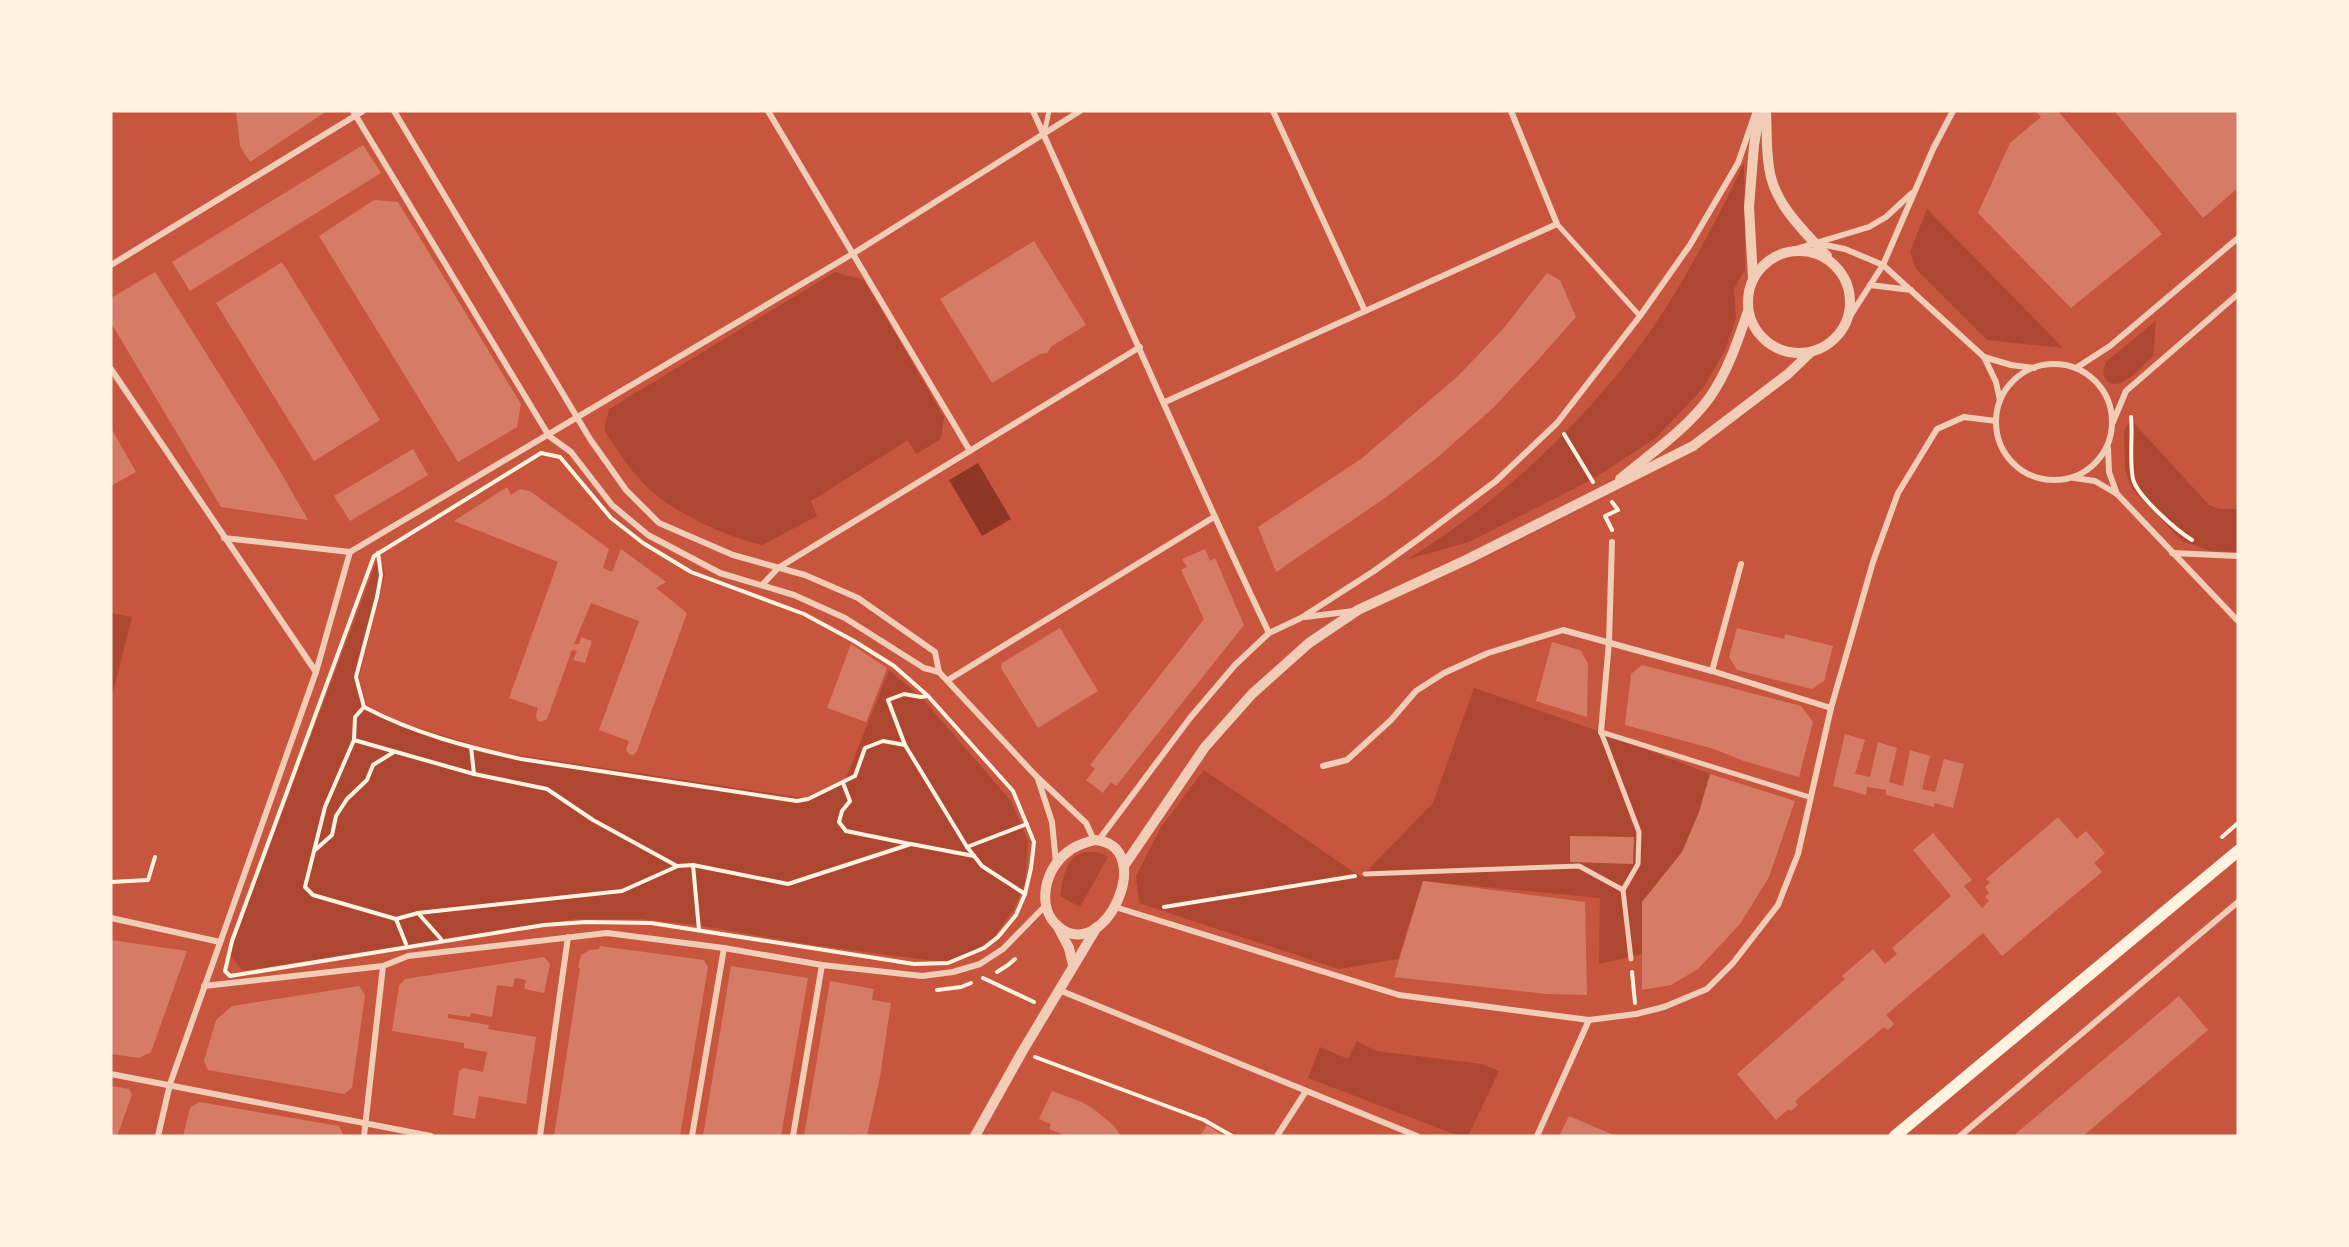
<svg xmlns="http://www.w3.org/2000/svg" width="2349" height="1247" viewBox="0 0 2349 1247" font-family="'Libre Baskerville',serif">
  <style>
    .green { fill: #ae4732 }
    .water { fill: #8f3625 }
    .building { fill: #d67c66 }
    .lines { fill: none; stroke-linecap: round; stroke-linejoin: round }
    .path { stroke: #fff3e0; stroke-width: 4 }
    .pedestrian { stroke: #f1ccb7; stroke-width: 5 }
    .minor { stroke: #f1ccb7; stroke-width: 6 }
    .tertiary { stroke: #f1ccb7; stroke-width: 10 }
    .secondary { stroke: #fff3e0; stroke-width: 12 }
  </style>
  <rect width="100%" height="100%" fill="#c8553d"/>
  <!-- green -->
  <g class="green">
    <path d="M1744,163L1745,269L1734,289L1736,318L1725,350L1704,387L1656,438L1591,480L1469,542L1408,559C1428,546 1448,533 1468,518C1523,477 1578,423 1621,370C1671,309 1710,234 1744,163Z"/>
    <path d="M1927,209L2063,348L1987,340L1916,269L1910,252Z"/>
    <path d="M835,272L864,280L944,417L941,439L916,454L908,440L811,501L817,516L762,545C725,536 686,518 656,495C635,478 619,453 604,430L609,409Z"/>
    <path d="M2156,321L2153,356C2144,364 2135,375 2124,381C2108,391 2097,374 2108,360Z"/>
    <path d="M2131,420L2209,505L2220,509H2238V552L2210,551L2182,541L2132,489L2125,469L2124,431Z"/>
    <path d="M379,555L385,574L359,678L367,707L389,719L498,752L804,798L846,778L889,670L921,697L1011,801L1028,841L1025,882L1014,909L994,937L976,950L944,962L812,945L697,925L641,919H577L243,971L229,954Z"/>
    <path d="M111,613L132,617L111,700Z"/>
    <path d="M1474,688L1601,732L1710,774L1699,812L1642,954L1599,964L1600,898L1423,881L1398,959L1339,969L1139,903L1136,876L1161,827L1204,770L1361,877L1433,803Z"/>
    <path d="M1084,852H1098L1108,857L1080,907L1060,896C1064,876 1064,860 1084,852Z"/>
    <path d="M1357,1041L1376,1051L1482,1064L1499,1071L1468,1136H1459L1308,1078L1320,1047L1348,1059Z"/>
  </g>
  <!-- water -->
  <path class="water" d="M978,463L1011,519L982,536L949,480Z"/>
  <!-- building -->
  <g class="building">
    <path d="M236,111H327L250,162L240,146Z"/>
    <path d="M2035,111H2058L2162,234L2071,308L1978,213L2010,143L2041,117Z"/>
    <path d="M2118,111H2238V188L2203,218L2116,113Z"/>
    <path d="M363,145L381,173L190,291L172,262Z"/>
    <path d="M374,200L398,202L521,404L517,427L458,462L319,236Z"/>
    <path d="M1034,241L1086,325L1052,346L1047,353L1040,354L992,383L940,299Z"/>
    <path d="M282,262L380,420L314,461L216,303Z"/>
    <path d="M155,272L277,466L308,520L221,507L111,323V298Z"/>
    <path d="M1547,273L1560,280L1576,317L1537,361L1493,408L1438,457L1385,498L1276,572L1258,527L1361,459L1458,376L1503,329Z"/>
    <path d="M111,428L136,472L111,486Z"/>
    <path d="M413,449L428,475L350,521L334,496Z"/>
    <path d="M507,487L511,495L520,489L530,491L609,549L603,568L612,572L621,549L666,582L656,588L687,613L637,751L633,755L629,754L626,750L629,741L599,730L639,621L591,603L574,644H579L581,637L592,641L585,663L573,660L577,651L572,650L547,719L540,722L537,720L536,715L538,708L509,698L558,562L454,521Z"/>
    <path d="M1205,549L1210,561L1215,558L1244,625L1116,786L1111,782L1103,793L1086,780L1095,769L1090,765L1204,619L1181,570L1187,567L1182,559Z"/>
    <path d="M1060,628L1098,691L1038,728L1001,668L1002,663Z"/>
    <path d="M1737,628L1784,639L1785,634L1833,646L1824,681L1812,689L1737,670L1729,657Z"/>
    <path d="M1552,642L1580,650L1588,663L1587,717L1536,701Z"/>
    <path d="M851,644L887,668L866,722L827,708Z"/>
    <path d="M1642,665L1801,706L1813,722L1799,777L1744,761L1714,749L1625,725L1631,674Z"/>
    <path d="M1845,734L1865,740L1855,774L1870,777L1878,742L1897,748L1889,782L1903,786L1910,750L1930,756L1922,789L1935,792L1944,759L1964,764L1953,808L1934,803V807L1886,795V790L1867,787L1866,795L1833,786Z"/>
    <path d="M1710,774L1795,801L1769,877L1740,924L1698,969L1671,985L1642,990V902L1682,852L1699,812Z"/>
    <path d="M2058,817L2077,839L2086,831L2105,853L2094,863L2102,872L2002,956L1983,933L1886,1015L1894,1024L1888,1030L1884,1027L1795,1101L1798,1105L1791,1111L1789,1109L1776,1120L1737,1074L1845,979L1842,976L1873,949L1885,964L1897,954L1892,948L1951,896L1913,850L1933,833L1972,880L1964,886L1982,908L1989,901L1985,897L1989,893L1985,887L1990,882L1986,879Z"/>
    <path d="M1570,836L1634,837L1633,864L1570,862Z"/>
    <path d="M1423,881L1585,902L1587,995L1547,994L1394,977Z"/>
    <path d="M111,940L187,951L151,1052L139,1058L111,1054Z"/>
    <path d="M600,946L704,960L708,967L680,1136H554L580,968H578L581,955L590,950L599,949Z"/>
    <path d="M544,957L550,964L544,993L524,989L526,980L515,978L513,987L497,985L492,1017L471,1013L470,1017L448,1014V1018L489,1025L488,1029L536,1037L526,1104L479,1096L475,1119L453,1115L459,1071L464,1068L483,1072L487,1052L464,1048V1043L392,1031L399,986L405,979Z"/>
    <path d="M731,966L808,978L781,1136H703Z"/>
    <path d="M830,981L874,989L872,1000L891,1003L880,1077L867,1136L847,1134V1136H804Z"/>
    <path d="M359,986L365,995L352,1088L344,1094L208,1070L204,1061L216,1020L232,1006Z"/>
    <path d="M2179,996L2208,1030L2083,1136H2013Z"/>
    <path d="M111,1086L129,1089L132,1095L117,1136H111Z"/>
    <path d="M1052,1091L1082,1102L1095,1110L1113,1125L1121,1136H1066L1049,1129L1051,1124L1039,1119Z"/>
    <path d="M199,1102L339,1126L344,1136H183L190,1108Z"/>
    <path d="M1569,1116L1616,1136H1559Z"/>
    <path d="M1207,1125L1224,1136H1200Z"/>
  </g>
  <g class="lines">
    <!-- path -->
    <g class="path">
      <path d="M2131,417C2133,437 2129,459 2133,479C2137,496 2177,531 2192,540"/>
      <path d="M1564,434L1593,482"/>
      <path d="M541,453L560,457L611,518L643,543L691,572L804,614L854,641L894,666L928,696L1013,791L1034,842L1031,868L1025,894L1016,915L998,937L984,948L948,963L914,964L651,923L586,922L544,925L230,976L225,971L232,941L374,556Z"/>
      <path d="M1612,530L1605,516L1618,510L1612,502"/>
      <path d="M378,553L381,575L377,597L356,677L364,707C413,733 467,747 521,759L797,801L808,799L855,776L865,748L883,741L905,745"/>
      <path d="M928,696L921,697L904,694L888,700L905,745L967,847L982,866L1025,894"/>
      <path d="M364,707L355,717L354,740L325,807L305,887L313,895L396,919L418,913L622,891L678,866L693,865L788,884L911,844L974,856"/>
      <path d="M354,740L474,774L547,789L593,820L677,866"/>
      <path d="M471,747L474,774"/>
      <path d="M843,783L850,801L842,811L839,822L846,831L910,844"/>
      <path d="M2222,837L2238,823"/>
      <path d="M967,847L1027,824"/>
      <path d="M314,851L332,835L336,816L347,799L367,780L373,765L394,752"/>
      <path d="M693,865L699,930"/>
      <path d="M111,882L148,880L155,857"/>
      <path d="M1164,907L1355,876"/>
      <path d="M418,913L441,939"/>
      <path d="M396,919L406,944"/>
      <path d="M997,972L1008,965L1015,959"/>
      <path d="M1632,972L1635,1003"/>
      <path d="M983,978L1034,1002"/>
      <path d="M937,990L961,987L971,983"/>
      <path d="M1035,1057L1204,1120L1232,1136"/>
    </g>
    <!-- pedestrian -->
    <g class="pedestrian">
      <path d="M1044,134L1049,111"/>
      <path d="M1557,224L1640,316"/>
      <path d="M1601,732L1639,832L1638,864L1623,890L1631,959"/>
      <path d="M1601,732L1809,797"/>
      <path d="M1365,874L1579,866L1623,890"/>
    </g>
    <!-- minor -->
    <g class="minor">
      <path d="M353,111L549,436L571,452L612,505L648,535L720,573L794,595L845,618L924,668L939,672L1036,776L1086,823L1094,840"/>
      <path d="M394,111L590,439L626,490L659,523L733,555L805,575L858,598L935,652L939,672"/>
      <path d="M768,111L970,451"/>
      <path d="M1033,111C1112,285 1187,461 1269,633"/>
      <path d="M1273,111L1365,311"/>
      <path d="M1815,243L1845,249L1883,265L1984,357"/>
      <path d="M1789,251L1869,227L1886,217L1912,193"/>
      <path d="M111,265L363,111"/>
      <path d="M1870,285L1911,290"/>
      <path d="M1845,324L1883,265L1933,149L1953,111"/>
      <circle cx="2054" cy="422" r="58"/>
      <path d="M2076,368L2110,346L2238,238"/>
      <path d="M111,369L316,672"/>
      <path d="M2000,401L1996,382L1984,357L2011,365L2034,368"/>
      <path d="M1165,402L1557,224L1511,111"/>
      <path d="M2113,422L2126,391L2238,294"/>
      <path d="M2074,478L2095,481L2117,494L2109,472L2108,448"/>
      <path d="M2117,494L2238,621"/>
      <path d="M224,538L350,552"/>
      <path d="M2172,553L2238,556"/>
      <path d="M763,584L778,568L1140,347"/>
      <path d="M1305,617L1354,611"/>
      <path d="M1712,671L1741,564"/>
      <path d="M948,680L1214,517"/>
      <path d="M1601,732L1609,642L1612,542"/>
      <path d="M1323,766L1347,760L1391,720L1416,691L1444,673L1488,653L1563,630L1712,671L1831,708"/>
      <path d="M1038,779L1052,822L1056,863"/>
      <path d="M1098,841L1190,718L1235,665L1269,633L1301,618L1374,571L1420,538L1496,481L1557,423L1640,316L1690,245L1738,163L1756,111"/>
      <path d="M1115,907L1399,995L1589,1020L1636,1014L1664,1007L1707,989L1733,963L1778,905L1798,854L1831,708L1873,562L1898,493L1937,429L1964,417L1996,421"/>
      <path d="M111,918L220,942"/>
      <path d="M204,986L383,966L408,956L607,933L724,948L822,965L922,976L953,972L980,964L1003,949L1046,905"/>
      <path d="M1059,990L1417,1136"/>
      <path d="M111,1074L431,1136"/>
      <path d="M158,1136L170,1084L316,672L350,552L854,253L1080,111"/>
      <path d="M364,1136L383,966"/>
      <path d="M540,1136L568,937"/>
      <path d="M692,1136L724,948"/>
      <path d="M793,1136L822,965"/>
      <path d="M1277,1136L1306,1091"/>
      <path d="M1537,1136L1589,1020"/>
      <path d="M1960,1136L2238,902"/>
    </g>
    <!-- tertiary -->
    <g class="tertiary">
      <path d="M1766,111C1767,129 1766,149 1769,167C1773,203 1804,231 1827,256"/>
      <circle cx="1799" cy="302" r="51"/>
      <path d="M1753,278L1749,207L1754,145L1760,111"/>
      <path d="M1620,479C1650,454 1687,429 1710,397C1728,371 1738,340 1748,311"/>
      <path d="M1094,840C1159,844 1105,965 1059,927C1035,908 1045,867 1069,851C1076,845 1085,843 1094,840Z"/>
      <path d="M1124,866L1205,747L1252,694L1309,643L1358,610L1468,559L1693,446L1788,374L1811,352"/>
      <path d="M1058,927L1069,948L1073,965"/>
      <path d="M975,1136L1022,1052L1097,927"/>
    </g>
    <!-- secondary -->
    <path class="secondary" d="M1895,1136L2238,851"/>
  </g>
  <!-- border -->
  <rect width="2349" height="1247" fill="none" stroke="#fff3e0" stroke-width="225"/>
</svg>
